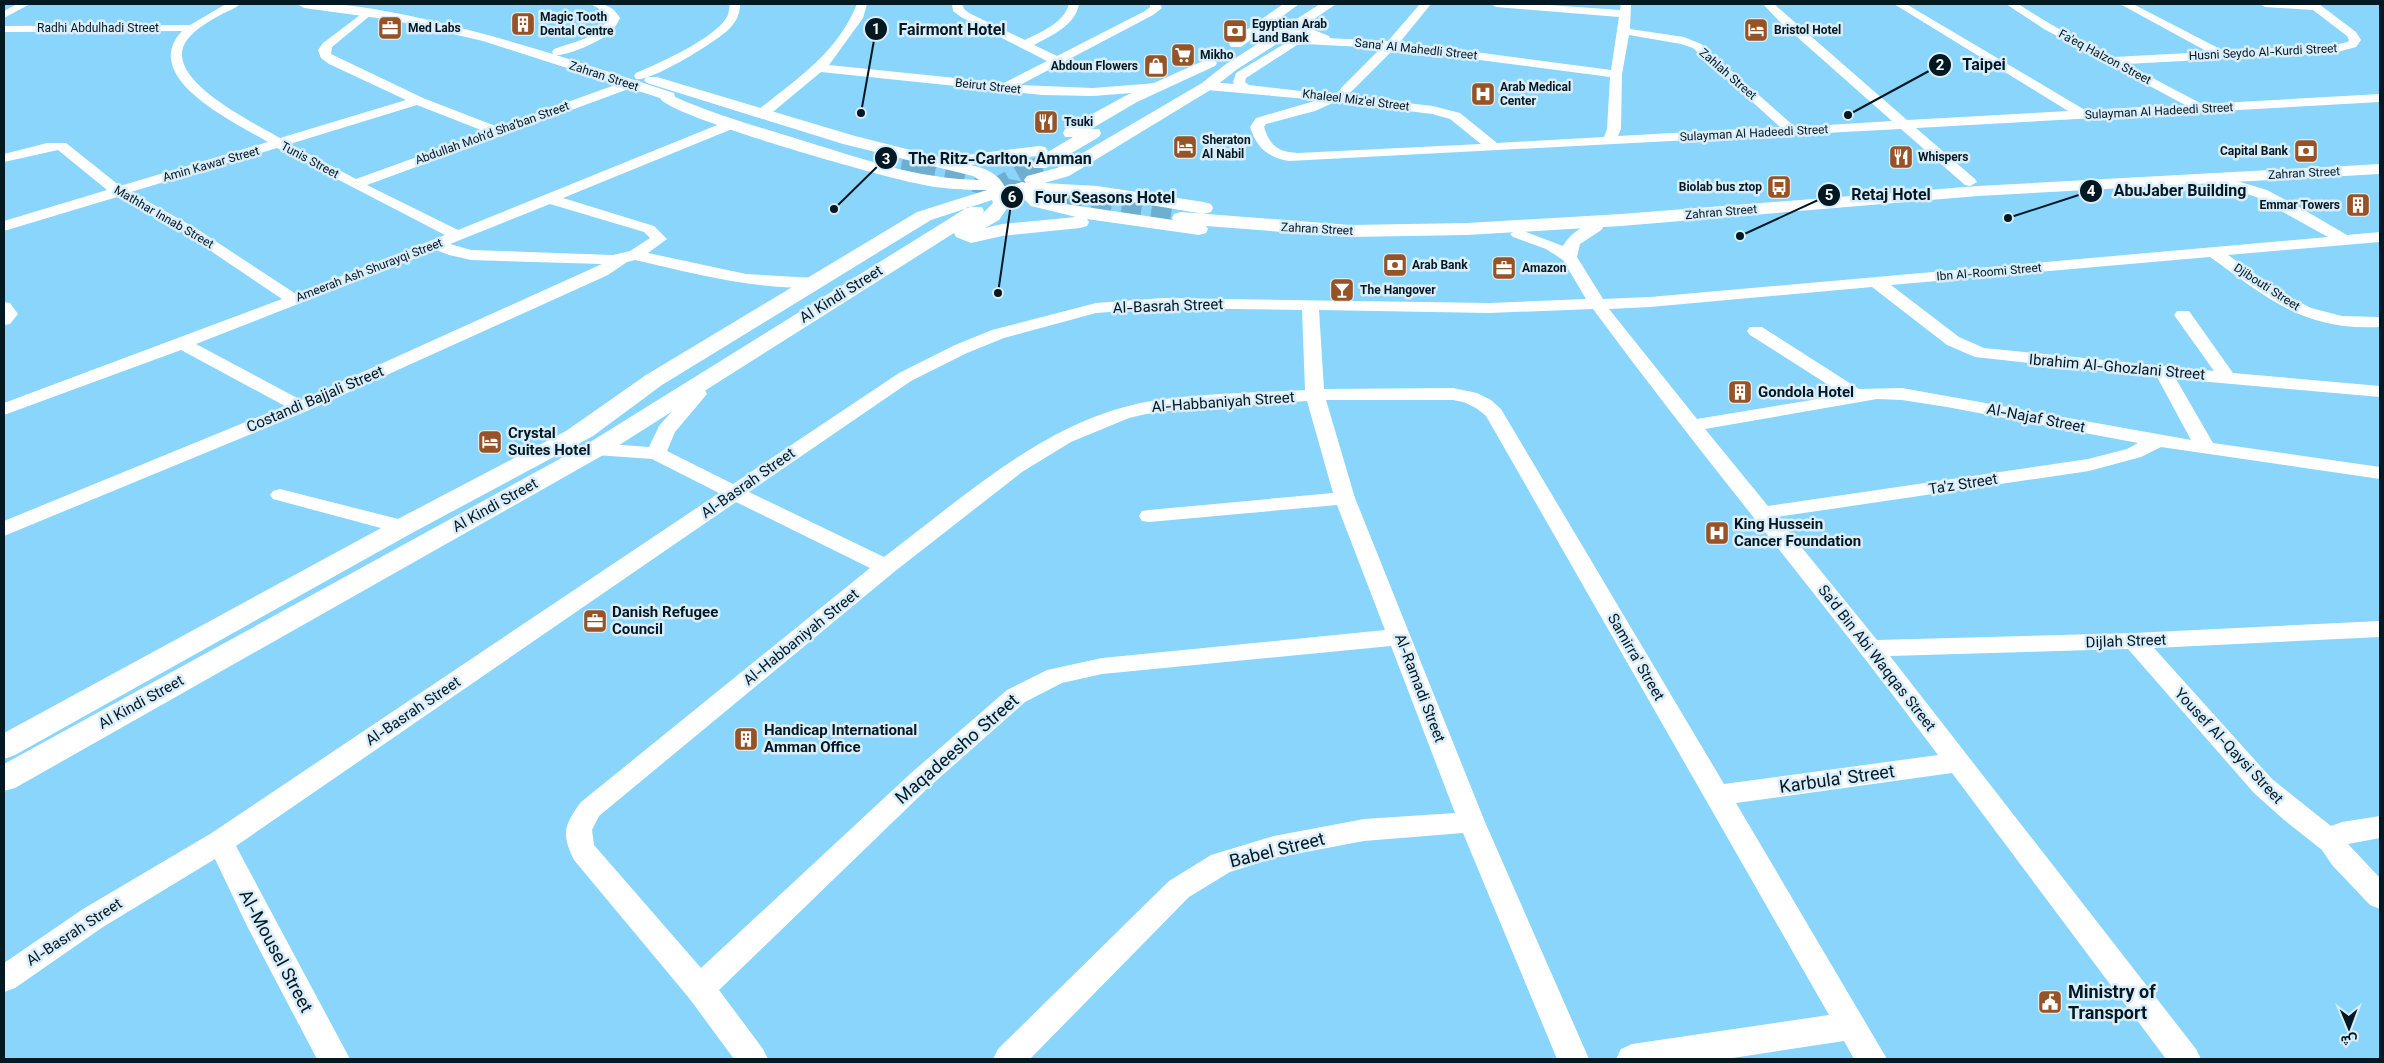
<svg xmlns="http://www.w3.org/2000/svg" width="2384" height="1063" viewBox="0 0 2384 1063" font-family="Georgia,Vazirmatn,serif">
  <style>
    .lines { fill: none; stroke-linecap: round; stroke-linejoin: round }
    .major-tunnel-far1 { stroke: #6eafd1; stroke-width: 16; stroke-dasharray: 16 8; stroke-linecap: butt }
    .major-tunnel { stroke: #6eafd1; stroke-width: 20; stroke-dasharray: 20 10; stroke-linecap: butt }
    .minor { fill: #fff; fill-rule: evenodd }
    .major { fill: #fff; fill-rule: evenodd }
    .labels { text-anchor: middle; stroke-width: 5; stroke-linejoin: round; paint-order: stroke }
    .far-poi-label { font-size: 12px; font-weight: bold; fill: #021823; stroke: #d9eefa; text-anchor: start }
    .far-street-label { font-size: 12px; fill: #021823; stroke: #d9eefa }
    .street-label { font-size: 15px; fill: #021823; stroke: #d9eefa }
    .poi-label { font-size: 15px; font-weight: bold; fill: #021823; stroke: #d9eefa; text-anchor: start }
    .near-street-label { font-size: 18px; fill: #021823; stroke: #d9eefa }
    .near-poi-label { font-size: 18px; font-weight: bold; fill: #021823; stroke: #d9eefa; text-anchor: start }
    .leader { fill: none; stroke: #021823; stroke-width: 2 }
    .callout-dot { fill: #021823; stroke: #d9eefa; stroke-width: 2 }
    .mark-label { font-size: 15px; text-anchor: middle; font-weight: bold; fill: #fff }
    .callout-label { font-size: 16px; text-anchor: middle; font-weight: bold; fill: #021823; stroke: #d9eefa; stroke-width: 5; stroke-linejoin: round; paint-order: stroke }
  </style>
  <rect width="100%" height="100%" fill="#89d5fc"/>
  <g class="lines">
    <!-- major-tunnel-far1 -->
    <g class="major-tunnel-far1">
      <path d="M901,167L921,171"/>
      <path d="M1027,171L1040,164"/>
    </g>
    <!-- major-tunnel -->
    <g class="major-tunnel">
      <path d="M915,170L1083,204L1181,218"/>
      <path d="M992,190L1029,170"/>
    </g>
    <!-- minor -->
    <g class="minor">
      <path d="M17,4H30L4,18V11Z"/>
      <path d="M226,4H240C236,8 230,10 224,13C211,20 196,28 187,40C159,78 255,123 280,138L406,100L329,64L321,58L318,50L323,43L368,9L372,10V14L332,47L331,54L423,98L498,127L626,81H634L636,84L634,87L367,185L458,230L727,121H737L739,124L737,127L563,198L654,226L667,239L648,253L746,274L815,278L821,280L823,283L821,286L815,288C753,289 695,274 635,260L627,262L608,275L307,411L4,536V521L285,406L181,350L4,415V403L282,299L187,235L117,197L4,231V221L107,190L58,150L4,162V154L47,143H66L120,186L268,142C236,123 138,78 182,31L4,32V26L190,25ZM417,105L486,132L356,179L290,144ZM277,148L445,235L296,294L197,229L131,192ZM550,204L644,232L650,238L630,251L613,255L471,250L450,244ZM436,250L449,255L471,260L602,264L301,400L196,344Z"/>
      <path d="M591,4C605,4 612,5 620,18C617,24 614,30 608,34C599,42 565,57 554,55L552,52L554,49C573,42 599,38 608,18L606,13Z"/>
      <path d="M730,4H740C740,13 737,21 730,28C718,41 651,82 636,79L634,76L636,73C659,63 717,38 728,15C729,12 729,7 730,4Z"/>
      <path d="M857,4H867L863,18L829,65L1004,83L1047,61L961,17L953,11L952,4H962L964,9L969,13L1025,40C1042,31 1063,24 1069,4H1079C1075,26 1052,35 1034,45L1057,56L1145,11L1150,7V4H1160L1162,8L1153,15L1020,85L1093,88L1157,83L1163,87L1157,91L1093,96L1042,95L821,72L768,116H758L756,113L758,110C798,78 837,53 857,4Z"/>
      <path d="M1420,4H1431L1400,42L1611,70L1619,17L1496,7L1491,4H1535L1620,10L1621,4H1631L1630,29L1684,37L1701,44L1795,127L1892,121L1779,21L1763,4H1774L1907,120L2068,111L1894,4H1906L2085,110L2185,105L2044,29L2006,4H2018L2052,25L2114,57L2208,52L2120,4H2133L2224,51L2334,45L2348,42L2349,40L2347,36L2313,10L2265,7L2260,4H2319L2356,32L2361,40L2356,47L2334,53L2126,64L2202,104L2380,94V102L1916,128L1975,179L1977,182L1970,186L1965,185L1901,129L1289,161C1267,157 1257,148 1250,127L1256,118L1318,100L1207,90L1201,86L1207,82L1234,84L1233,82L1236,73L1289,41L1305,37L1388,41ZM1629,35L1681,44L1693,48L1780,127L1618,136L1621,129L1622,74ZM1305,44L1381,48L1342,87L1340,90L1346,94L1350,93L1394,49L1610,77L1607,129L1604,137L1497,143L1460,113L1433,106L1249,85L1245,82L1246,78L1297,45ZM1335,102L1432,114L1450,119L1481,144L1298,153C1278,152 1270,146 1264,127L1266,124L1315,111Z"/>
      <path d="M2205,174L2230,179L2267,190L2299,207L2347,235L2380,232V242L2228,255L2284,294L2311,308L2342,316L2380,317V327C2303,331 2269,299 2210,257L1891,285L1959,337L1984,348L2214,371L2174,315L2177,311H2189L2233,373L2380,386V397L2176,379L2213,443L2380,467V479L2161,447L2141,457L2089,471L1777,517L1877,640L2134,633L2380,621V637L2154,648L2272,779L2331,826L2342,822L2380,816V838L2348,844L2380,878V909L2370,905L2332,865L2322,850L2283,819L2254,793L2128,649L1890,656L2196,1049L2201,1059H2166L1952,773L1736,803L1887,1059H1854L1844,1041L1726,1059H1616L1621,1049L1632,1044L1829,1015L1486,416C1476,407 1467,402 1453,400H1326L1355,498L1485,822L1589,1059H1557L1463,833L1364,841L1274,858L1230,872L1189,897L1030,1059H993L998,1049L1169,881L1211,855L1274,836L1364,819L1455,813L1391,646L1102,674L1062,683L1025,702L928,788L719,990L763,1049L768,1059H734L689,998L574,860C561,834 564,825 581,802L870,568L736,502L236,846L350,1059H317L247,926L215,859L103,927L15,988L4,992V963L83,909L210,834L719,493L652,459L596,455L589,453L586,449L589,445L596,443L649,447L659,426L691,390H705L707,394L675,432L667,451L733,484L899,373L955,345L992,330L1096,303L1163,298L1489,303L1586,299L1563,260L1546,249L1513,237L1510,234L1518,229L1563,246C1570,234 1586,221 1600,225L1603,228L1600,231L1580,244L1577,257L1603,299L1650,297L2328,237L2256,197L2224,186L2200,181L2198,178L2200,175ZM1872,287L1947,345L1975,357L2157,377L2191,440L1902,388L1859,389L1762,327H1750L1747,331L1750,335L1841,393L1812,400L1697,419L1609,309L1650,307ZM1163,308L1302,310L1305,390C1253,393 1198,393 1146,402C1045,421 964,497 884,557L749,492L911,381L967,353L1004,338L1096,313ZM1593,309C1704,460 1826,604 1938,755L1724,784L1501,409L1491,400L1477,393L1453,388L1324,389L1319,310L1489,313ZM1877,399L1902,400L1947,407L2138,443L2127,449L2088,459L1768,506L1705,429ZM1307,401L1333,493L1149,510L1142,511L1139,516L1142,521L1149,522L1337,505L1385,630L1102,658L1047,670L1007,690L910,774L701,968L594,845L592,830L599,816L894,572L1022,472L1071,442L1129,418L1146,414L1184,409Z"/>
      <path d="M4,302L10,303L18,314L10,324L4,325Z"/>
      <path d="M280,489L410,522L414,527L410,532L403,534L273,499L270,495L273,491Z"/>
    </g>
    <!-- major -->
    <g class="major">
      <path d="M297,4C342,1 389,11 433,21C514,40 594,67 674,93L675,97C716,115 759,127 801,140C860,158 917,179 979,180L973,176L843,144L647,83L644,80L647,77H657L855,136L950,160L958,156L1039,146L1045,147L1048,151L1046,153L1073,137H1065L1063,133L1065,129L1125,96L1205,60H1215L1217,63L1215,66L1137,102L1091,129H1099L1101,133L1099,137L1046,168H1034L1031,164L1043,155L970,165C985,168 998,173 1005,187L1022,182L1026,183L1024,180L1027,176L1057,168L1202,83L1226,64L1320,4H1336L1304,26L1329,36L1331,39L1329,42H1319L1294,33L1236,70L1212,89L1069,176L1044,183L1097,186L1204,202L1211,204L1213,208L1211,212L1204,214L1097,196L1039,194L1043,198L1059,203L1173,220L1172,218L1174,214L1181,212L1350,225L1467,223L1621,214L1978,186L2380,164V174L1978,196L1621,226L1467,235L1350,237L1206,226L1208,229L1206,233L1199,235L1087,219L1089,222L1087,226L1080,228L1002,236L971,243L956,237L954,233L605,454L15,788L4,791V764L587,444L968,207H982L984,211L982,214L993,203L992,200L931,220L662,385L593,436L412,533L15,755L4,759V733L394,521L566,431L646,375L917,212L987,190C963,190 939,189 915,183C883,177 667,116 660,98L483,41L392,20L304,8ZM1020,195L1031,206L1076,217L1002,224L985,228L999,220L1011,203L1009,197Z"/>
      <path d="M1283,4H1299L1241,47H1231L1229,44L1231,41Z"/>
    </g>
  </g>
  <!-- icons -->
  <defs>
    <symbol id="building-square" viewBox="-11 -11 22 22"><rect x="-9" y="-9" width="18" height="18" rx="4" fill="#975325" stroke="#d9eefa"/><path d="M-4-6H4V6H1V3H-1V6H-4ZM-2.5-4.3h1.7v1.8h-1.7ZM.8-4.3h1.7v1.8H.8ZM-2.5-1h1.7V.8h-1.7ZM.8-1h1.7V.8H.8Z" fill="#fff"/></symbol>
    <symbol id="office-square" viewBox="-11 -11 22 22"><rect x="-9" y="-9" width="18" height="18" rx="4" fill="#975325" stroke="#d9eefa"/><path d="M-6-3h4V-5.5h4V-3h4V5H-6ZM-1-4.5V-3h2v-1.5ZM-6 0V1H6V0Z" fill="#fff"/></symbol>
    <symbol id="hotel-square" viewBox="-11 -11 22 22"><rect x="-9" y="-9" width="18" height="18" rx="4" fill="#975325" stroke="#d9eefa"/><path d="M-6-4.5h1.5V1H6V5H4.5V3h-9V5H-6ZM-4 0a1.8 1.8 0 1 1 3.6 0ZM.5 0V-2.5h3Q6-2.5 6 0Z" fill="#fff"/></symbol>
    <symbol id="bank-square" viewBox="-11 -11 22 22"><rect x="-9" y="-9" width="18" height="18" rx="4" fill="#975325" stroke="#d9eefa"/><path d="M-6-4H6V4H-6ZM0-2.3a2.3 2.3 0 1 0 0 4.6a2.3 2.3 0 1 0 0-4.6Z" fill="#fff"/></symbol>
    <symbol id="supermarket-square" viewBox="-11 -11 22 22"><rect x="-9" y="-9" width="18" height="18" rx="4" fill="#975325" stroke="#d9eefa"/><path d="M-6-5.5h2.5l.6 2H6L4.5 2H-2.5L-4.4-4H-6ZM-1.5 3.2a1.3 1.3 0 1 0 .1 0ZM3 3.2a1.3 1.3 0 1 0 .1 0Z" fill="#fff"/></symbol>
    <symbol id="shop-square" viewBox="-11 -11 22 22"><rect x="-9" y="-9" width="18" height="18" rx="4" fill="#975325" stroke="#d9eefa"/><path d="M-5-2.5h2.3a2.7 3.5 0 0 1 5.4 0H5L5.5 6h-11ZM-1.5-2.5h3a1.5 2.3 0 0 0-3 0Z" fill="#fff"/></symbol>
    <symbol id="hospital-square" viewBox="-11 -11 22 22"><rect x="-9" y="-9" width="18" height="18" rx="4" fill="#975325" stroke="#d9eefa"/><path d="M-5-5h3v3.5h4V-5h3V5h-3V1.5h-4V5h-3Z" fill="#fff"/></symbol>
    <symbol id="restaurant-square" viewBox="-11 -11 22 22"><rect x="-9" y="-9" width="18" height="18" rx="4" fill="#975325" stroke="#d9eefa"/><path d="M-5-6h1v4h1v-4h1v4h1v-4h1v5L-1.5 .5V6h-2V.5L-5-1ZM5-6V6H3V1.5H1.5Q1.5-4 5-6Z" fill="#fff"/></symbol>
    <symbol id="bus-square" viewBox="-11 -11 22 22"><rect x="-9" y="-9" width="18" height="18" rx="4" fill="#975325" stroke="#d9eefa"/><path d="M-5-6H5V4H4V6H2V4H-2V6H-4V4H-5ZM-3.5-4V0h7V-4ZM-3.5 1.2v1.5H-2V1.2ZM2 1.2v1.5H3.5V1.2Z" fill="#fff"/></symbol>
    <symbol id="bar-square" viewBox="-11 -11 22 22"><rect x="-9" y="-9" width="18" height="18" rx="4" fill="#975325" stroke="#d9eefa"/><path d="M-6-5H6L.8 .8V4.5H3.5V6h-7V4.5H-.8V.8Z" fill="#fff"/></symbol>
    <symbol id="civic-square" viewBox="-11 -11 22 22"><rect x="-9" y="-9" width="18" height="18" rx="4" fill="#975325" stroke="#d9eefa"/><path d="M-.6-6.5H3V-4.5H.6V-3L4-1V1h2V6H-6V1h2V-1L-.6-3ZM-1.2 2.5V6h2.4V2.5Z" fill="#fff"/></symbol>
  </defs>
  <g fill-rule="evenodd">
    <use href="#building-square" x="509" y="10" width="28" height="28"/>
    <use href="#office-square" x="376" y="14" width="28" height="28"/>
    <use href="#hotel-square" x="1742" y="16" width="28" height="28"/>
    <use href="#bank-square" x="1221" y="17" width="28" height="28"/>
    <use href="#supermarket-square" x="1169" y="41" width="28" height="28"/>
    <use href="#shop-square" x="1142" y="52" width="28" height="28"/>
    <use href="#hospital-square" x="1469" y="80" width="28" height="28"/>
    <use href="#restaurant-square" x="1032" y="108" width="28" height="28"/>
    <use href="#hotel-square" x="1171" y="133" width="28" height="28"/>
    <use href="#bank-square" x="2292" y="137" width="28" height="28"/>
    <use href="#restaurant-square" x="1887" y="143" width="28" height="28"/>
    <use href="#bus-square" x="1765" y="173" width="28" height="28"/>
    <use href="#building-square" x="2344" y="191" width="28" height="28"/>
    <use href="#bank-square" x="1381" y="251" width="28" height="28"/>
    <use href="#office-square" x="1490" y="254" width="28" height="28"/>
    <use href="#bar-square" x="1328" y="276" width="28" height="28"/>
    <use href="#building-square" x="1726" y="378" width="28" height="28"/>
    <use href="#hotel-square" x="476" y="428" width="28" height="28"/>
    <use href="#hospital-square" x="1703" y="519" width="28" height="28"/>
    <use href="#office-square" x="581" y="607" width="28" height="28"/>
    <use href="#building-square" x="732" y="725" width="28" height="28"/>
    <use href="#civic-square" x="2036" y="988" width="28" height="28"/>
  </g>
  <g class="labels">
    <!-- far-poi labels -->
    <g class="far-poi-label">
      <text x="540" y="21">Magic Tooth<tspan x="540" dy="14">Dental Centre</tspan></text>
      <text x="1252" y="28">Egyptian Arab<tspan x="1252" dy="14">Land Bank</tspan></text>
      <text x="408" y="32">Med Labs</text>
      <text x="1774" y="34">Bristol Hotel</text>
      <text x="1200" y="59">Mikho</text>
      <text x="1138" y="70" text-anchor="end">Abdoun Flowers</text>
      <text x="1500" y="91">Arab Medical<tspan x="1500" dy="14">Center</tspan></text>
      <text x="1064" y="126">Tsuki</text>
      <text x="1202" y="144">Sheraton<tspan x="1202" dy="14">Al Nabil</tspan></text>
      <text x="2288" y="155" text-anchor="end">Capital Bank</text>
      <text x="1918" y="161">Whispers</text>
      <text x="1762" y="191" text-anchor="end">Biolab bus ztop</text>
      <text x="2340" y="209" text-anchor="end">Emmar Towers</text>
      <text x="1412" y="269">Arab Bank</text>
      <text x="1522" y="272">Amazon</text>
      <text x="1360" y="294">The Hangover</text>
    </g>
    <!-- far-street labels -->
    <g class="far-street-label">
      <text x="98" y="32">Radhi Abdulhadi Street</text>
      <text transform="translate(1416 49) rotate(6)" y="4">Sana' Al Mahedli Street</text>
      <text transform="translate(2263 52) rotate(-3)" y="4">Husni Seydo Al-Kurdi Street</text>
      <text transform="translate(2105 57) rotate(28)" y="4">Fa'eq Halzon Street</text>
      <text transform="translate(1728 74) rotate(41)" y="4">Zahlah Street</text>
      <text transform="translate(604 76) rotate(18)" y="4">Zahran Street</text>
      <text transform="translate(988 86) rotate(6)" y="4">Beirut Street</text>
      <text transform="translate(1356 100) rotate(7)" y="4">Khaleel Miz'el Street</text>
      <text transform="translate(2159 111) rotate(-3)" y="4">Sulayman Al Hadeedi Street</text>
      <text transform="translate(492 133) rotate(-20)" y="4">Abdullah Moh’d Sha’ban Street</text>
      <text transform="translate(1754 133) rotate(-3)" y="4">Sulayman Al Hadeedi Street</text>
      <text transform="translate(310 160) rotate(28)" y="4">Tunis Street</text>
      <text transform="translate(211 164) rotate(-16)" y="4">Amin Kawar Street</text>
      <text transform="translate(2304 173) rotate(-3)" y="4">Zahran Street</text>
      <text transform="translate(1721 212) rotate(-5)" y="4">Zahran Street</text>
      <text transform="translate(164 217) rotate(30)" y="4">Mathhar Innab Street</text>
      <text transform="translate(1317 229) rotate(3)" y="4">Zahran Street</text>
      <text transform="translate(369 270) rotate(-21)" y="4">Ameerah Ash Shurayqi Street</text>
      <text transform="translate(1989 272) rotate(-5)" y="4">Ibn Al-Roomi Street</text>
      <text transform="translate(2267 287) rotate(33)" y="4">Djibouti Street</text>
    </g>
    <!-- street labels -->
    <g class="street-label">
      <text transform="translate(841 294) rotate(-32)" y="5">Al Kindi Street</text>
      <text transform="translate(1168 306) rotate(-2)" y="5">Al-Basrah Street</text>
      <text transform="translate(2117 367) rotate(5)" y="5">Ibrahim Al-Ghozlani Street</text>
      <text transform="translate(315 399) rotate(-23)" y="5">Costandi Bajjali Street</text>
      <text transform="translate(1223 402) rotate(-4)" y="5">Al-Habbaniyah Street</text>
      <text transform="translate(2036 418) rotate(11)" y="5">Al-Najaf Street</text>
      <text transform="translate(748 483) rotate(-35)" y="5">Al-Basrah Street</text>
      <text transform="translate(1963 484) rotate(-9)" y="5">Ta'z Street</text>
      <text transform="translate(495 505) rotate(-29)" y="5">Al Kindi Street</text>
      <text transform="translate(801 637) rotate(-39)" y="5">Al-Habbaniyah Street</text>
      <text transform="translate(2126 641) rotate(-2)" y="5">Dijlah Street</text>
      <text transform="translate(1636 657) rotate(60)" y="5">Samirra' Street</text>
      <text transform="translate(1877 658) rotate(52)" y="5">Sa'd Bin Abi Waqqas Street</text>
      <text transform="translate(1420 688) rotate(69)" y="5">Al-Ramadi Street</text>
      <text transform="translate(141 702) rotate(-29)" y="5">Al Kindi Street</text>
      <text transform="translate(413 711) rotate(-34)" y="5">Al-Basrah Street</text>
      <text transform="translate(2229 746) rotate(47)" y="5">Yousef Al-Qaysi Street</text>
      <text transform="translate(74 932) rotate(-33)" y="5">Al-Basrah Street</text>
    </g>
    <!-- poi labels -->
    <g class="poi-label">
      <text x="1758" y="397">Gondola Hotel</text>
      <text x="508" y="438">Crystal<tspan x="508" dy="17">Suites Hotel</tspan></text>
      <text x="1734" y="529">King Hussein<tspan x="1734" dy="17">Cancer Foundation</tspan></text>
      <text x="612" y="617">Danish Refugee<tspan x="612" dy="17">Council</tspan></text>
      <text x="764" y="735">Handicap International<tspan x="764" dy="17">Amman Office</tspan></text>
    </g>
    <!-- near-street labels -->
    <g class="near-street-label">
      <text transform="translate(957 749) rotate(-41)" y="6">Maqadeesho Street</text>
      <text transform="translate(1837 779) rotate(-8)" y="6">Karbula' Street</text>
      <text transform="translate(1277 850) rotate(-14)" y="6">Babel Street</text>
      <text transform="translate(276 951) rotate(62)" y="6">Al-Mousel Street</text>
    </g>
    <!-- near-poi labels -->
    <g class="near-poi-label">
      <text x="2068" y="998">Ministry of<tspan x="2068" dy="21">Transport</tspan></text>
    </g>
  </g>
  <!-- callouts -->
  <path class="leader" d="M861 113L876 29M1848 115L1940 65M834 209L886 158M2008 218L2091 191M1740 236L1829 195M998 293L1012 197"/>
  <g class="callout-dot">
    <circle cx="861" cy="113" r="5"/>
    <circle cx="1848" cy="115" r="5"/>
    <circle cx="834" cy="209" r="5"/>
    <circle cx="2008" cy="218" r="5"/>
    <circle cx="1740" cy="236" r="5"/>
    <circle cx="998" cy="293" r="5"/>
    <circle cx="876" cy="29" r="12"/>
    <circle cx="1940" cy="65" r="12"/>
    <circle cx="886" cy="158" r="12"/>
    <circle cx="2091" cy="191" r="12"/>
    <circle cx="1829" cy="195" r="12"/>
    <circle cx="1012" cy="197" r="12"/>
  </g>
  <g class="mark-label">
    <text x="876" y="34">1</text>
    <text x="1940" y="70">2</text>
    <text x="886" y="164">3</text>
    <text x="2091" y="196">4</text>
    <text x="1829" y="200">5</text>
    <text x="1012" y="202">6</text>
  </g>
  <g class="callout-label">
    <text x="952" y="35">Fairmont Hotel</text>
    <text x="1984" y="70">Taipei</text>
    <text x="1000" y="164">The Ritz-Carlton, Amman</text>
    <text x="2180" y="196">AbuJaber Building</text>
    <text x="1891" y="200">Retaj Hotel</text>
    <text x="1105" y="203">Four Seasons Hotel</text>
  </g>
  <!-- border -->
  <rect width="2384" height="1063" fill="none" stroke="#021823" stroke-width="10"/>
  <!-- north arrow -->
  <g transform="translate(2349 1028) rotate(179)" stroke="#d9eefa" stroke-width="4" paint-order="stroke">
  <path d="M0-4L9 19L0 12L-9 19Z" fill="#021823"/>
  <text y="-8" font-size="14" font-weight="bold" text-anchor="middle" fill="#021823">ش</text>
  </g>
</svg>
